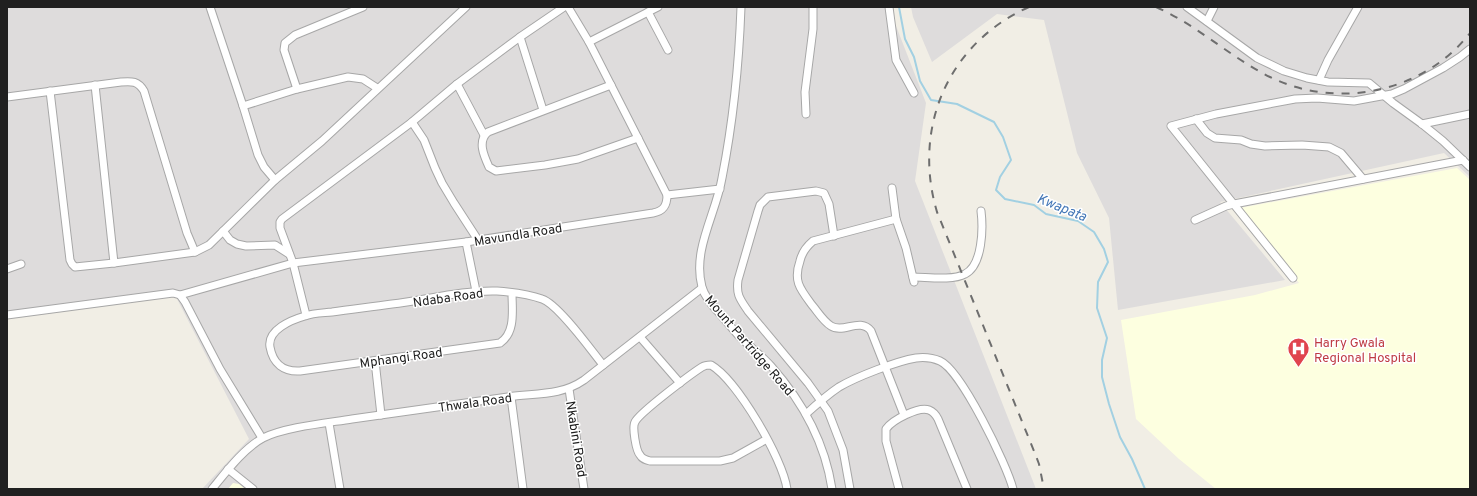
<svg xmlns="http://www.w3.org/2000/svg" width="1477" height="496" viewBox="0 0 1477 496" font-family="Overpass,sans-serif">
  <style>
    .residential { fill: #dedcdc }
    .education { fill: #fdffe0 }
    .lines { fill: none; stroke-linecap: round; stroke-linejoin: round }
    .stream { stroke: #a2d0e2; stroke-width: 2 }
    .minor-casing { stroke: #a7a7a7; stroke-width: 9 }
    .minor { stroke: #fff; stroke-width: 7 }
    .rail { stroke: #6e6e6e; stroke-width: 2; stroke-dasharray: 8 8; stroke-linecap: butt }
    .labels { text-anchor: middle; stroke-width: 3; stroke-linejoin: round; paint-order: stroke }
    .street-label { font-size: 13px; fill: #202020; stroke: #fff }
    .health-label { font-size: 13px; fill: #be3a42; stroke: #fff; text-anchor: start }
    .water-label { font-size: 14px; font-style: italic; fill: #4477b7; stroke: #fff }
  </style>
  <rect width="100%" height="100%" fill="#f1eee5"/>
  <!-- residential -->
  <g class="residential">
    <path d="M7,7H890L891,13L926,103L915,181L1036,489H202L249,439L175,295L7,317Z"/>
    <path d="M911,7H1470V177L1444,153L1220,202L1285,280L1118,310L1109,218L1077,153L1044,20L997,14L932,62L913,17Z"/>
  </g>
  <!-- education -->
  <g class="education">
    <path d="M1457,168L1470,180V489H1216L1179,459L1136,419L1121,320L1255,295L1299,283L1240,208Z"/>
    <path d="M233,483L239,484L245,489H228Z"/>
  </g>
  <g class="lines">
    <!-- stream -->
    <path class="stream" d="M899,7L905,39L914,57L920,81L931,100L957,104L994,122L1003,137L1011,160L1000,177L996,190L1005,199L1034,205L1046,214L1078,221L1094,232L1104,249L1108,262L1098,282L1097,308L1107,338L1102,360V377L1109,404L1120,437L1132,459L1145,489"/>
    <defs>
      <g id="minor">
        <path d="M210,7L243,106L258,155L264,167L275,180"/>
        <path d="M741,7C739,64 733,122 722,178C716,214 692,250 702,287C705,298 713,306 720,314C726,321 732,328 738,335C749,346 761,355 771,366C802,401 825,443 832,489"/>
        <path d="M889,7L896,60L914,93"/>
        <path d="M1187,7L1257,58L1284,71L1307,78L1328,82L1369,83L1393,103L1422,124L1443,141L1470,167"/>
        <path d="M648,12L668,50"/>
        <path d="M1207,21L1214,7"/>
        <path d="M520,37L543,110"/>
        <path d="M589,42L658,7"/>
        <path d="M1319,80L1328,60L1358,7"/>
        <path d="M457,84L484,135"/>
        <path d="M95,85L114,263L195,252L209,245L275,180L322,141L466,7"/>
        <path d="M611,85L488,132C477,141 484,156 489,167L496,171L545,165L578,159L638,138"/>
        <path d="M297,89L284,50L285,43L295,35L363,7"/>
        <path d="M50,91L70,260L72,264L75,267L114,263"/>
        <path d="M7,97L121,82C132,81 138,81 144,91L187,233L195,252"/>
        <path d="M243,106L297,89L348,77L363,79L377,88"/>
        <path d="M806,114L805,92L813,29V7"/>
        <path d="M1196,119L1207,133L1215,138L1241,140L1251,144L1265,146L1302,145L1329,147L1341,153L1363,179"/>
        <path d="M412,122L424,140L435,168L442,183L454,203L478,240"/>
        <path d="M1422,124L1470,114"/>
        <path d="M892,188L896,219L906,248L914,282"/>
        <path d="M667,195L720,189"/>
        <path d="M896,219L813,241C807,246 802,252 800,261C793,281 800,289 812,305C818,312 823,321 831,326C843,334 860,317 871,331L904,415"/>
        <path d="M1195,220L1226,206L1234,204L1463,160"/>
        <path d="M223,231L230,240L237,244L246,246L275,245L289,254"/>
        <path d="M834,236L829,204L824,193L816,191L768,197L760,205L758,211L738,280C736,295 740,299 748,311L808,383L828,411L843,450L850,489"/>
        <path d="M466,242L476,291"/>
        <path d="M7,269L21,264"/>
        <path d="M913,277C927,277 952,281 965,274C983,265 983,227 981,211"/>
        <path d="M1293,278L1171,126L1216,114L1295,99L1317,98L1354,101L1392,94L1404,89L1443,68L1460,57L1470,49"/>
        <path d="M512,293C512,310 516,332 500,343L300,371C284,372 273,364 270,347C267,330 291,320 305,316C313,313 323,313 332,312C352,309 372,307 392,304C426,300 462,290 497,291C511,292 528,294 542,299C558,304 591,350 603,365"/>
        <path d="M180,295L293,263L466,242L653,213C664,211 667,205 667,195L589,42L568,7"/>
        <path d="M7,315L173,293L180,295L185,302L220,369L262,438"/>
        <path d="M306,315L293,263L280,228V222L282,219L412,122L457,84L520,37L564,7"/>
        <path d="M640,337L680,383"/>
        <path d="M375,361L381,415"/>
        <path d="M569,389L584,489"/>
        <path d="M511,397L523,489"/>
        <path d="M806,414C817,404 827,395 839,387C856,377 897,361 916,358C924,357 933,358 940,361C961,370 1007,465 1013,489"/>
        <path d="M329,423L340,489"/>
        <path d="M767,439L733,458L720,461H650C646,460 642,459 640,455C636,451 632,427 635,422C639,413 691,374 702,367C705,365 707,365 711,365C737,380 783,459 787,489"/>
        <path d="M228,469L253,489"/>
        <path d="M212,489C226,472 244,448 263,438C285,427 327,423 352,419C404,412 456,404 508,397C535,393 561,396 584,380L702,288"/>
        <path d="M899,489L886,441V429C892,420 919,406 929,410C934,412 936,415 938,419L967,489"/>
      </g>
    </defs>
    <!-- minor casing -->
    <use href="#minor" class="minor-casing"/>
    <!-- minor -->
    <use href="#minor" class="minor"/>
    <!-- rail -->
    <g class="rail">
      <path d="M1029,7C948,43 912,128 937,212L1034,451L1039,464L1044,489"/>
      <path d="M1156,7C1197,25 1230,57 1270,77C1337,110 1423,93 1470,33"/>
    </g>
  </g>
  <!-- icons -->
  <defs>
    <symbol id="hospital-pin" viewBox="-11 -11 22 30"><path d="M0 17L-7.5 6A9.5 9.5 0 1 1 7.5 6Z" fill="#e0444e" stroke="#fff"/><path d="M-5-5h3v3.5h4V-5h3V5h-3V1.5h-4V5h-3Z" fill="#fff"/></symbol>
  </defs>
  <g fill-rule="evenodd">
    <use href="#hospital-pin" x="1286" y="336" width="25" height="34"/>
  </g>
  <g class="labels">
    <!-- street labels -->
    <g class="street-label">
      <text transform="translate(518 234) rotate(-9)" y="5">Mavundla Road</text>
      <text transform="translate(448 297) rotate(-8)" y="5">Ndaba Road</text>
      <text transform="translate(750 345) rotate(49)" y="5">Mount Partridge Road</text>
      <text transform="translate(401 357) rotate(-8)" y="5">Mphangi Road</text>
      <text transform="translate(475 402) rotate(-8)" y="5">Thwala Road</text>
      <text transform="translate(577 439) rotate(81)" y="5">Nkabini Road</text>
    </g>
    <!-- health labels -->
    <g class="health-label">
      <text x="1314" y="347">Harry Gwala<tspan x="1314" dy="15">Regional Hospital</tspan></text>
    </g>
    <!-- water labels -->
    <g class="water-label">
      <text transform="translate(1062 207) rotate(22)" y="5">Kwapata</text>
    </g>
  </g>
  <!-- border -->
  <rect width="1477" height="496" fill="none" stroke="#202020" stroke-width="16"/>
</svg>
